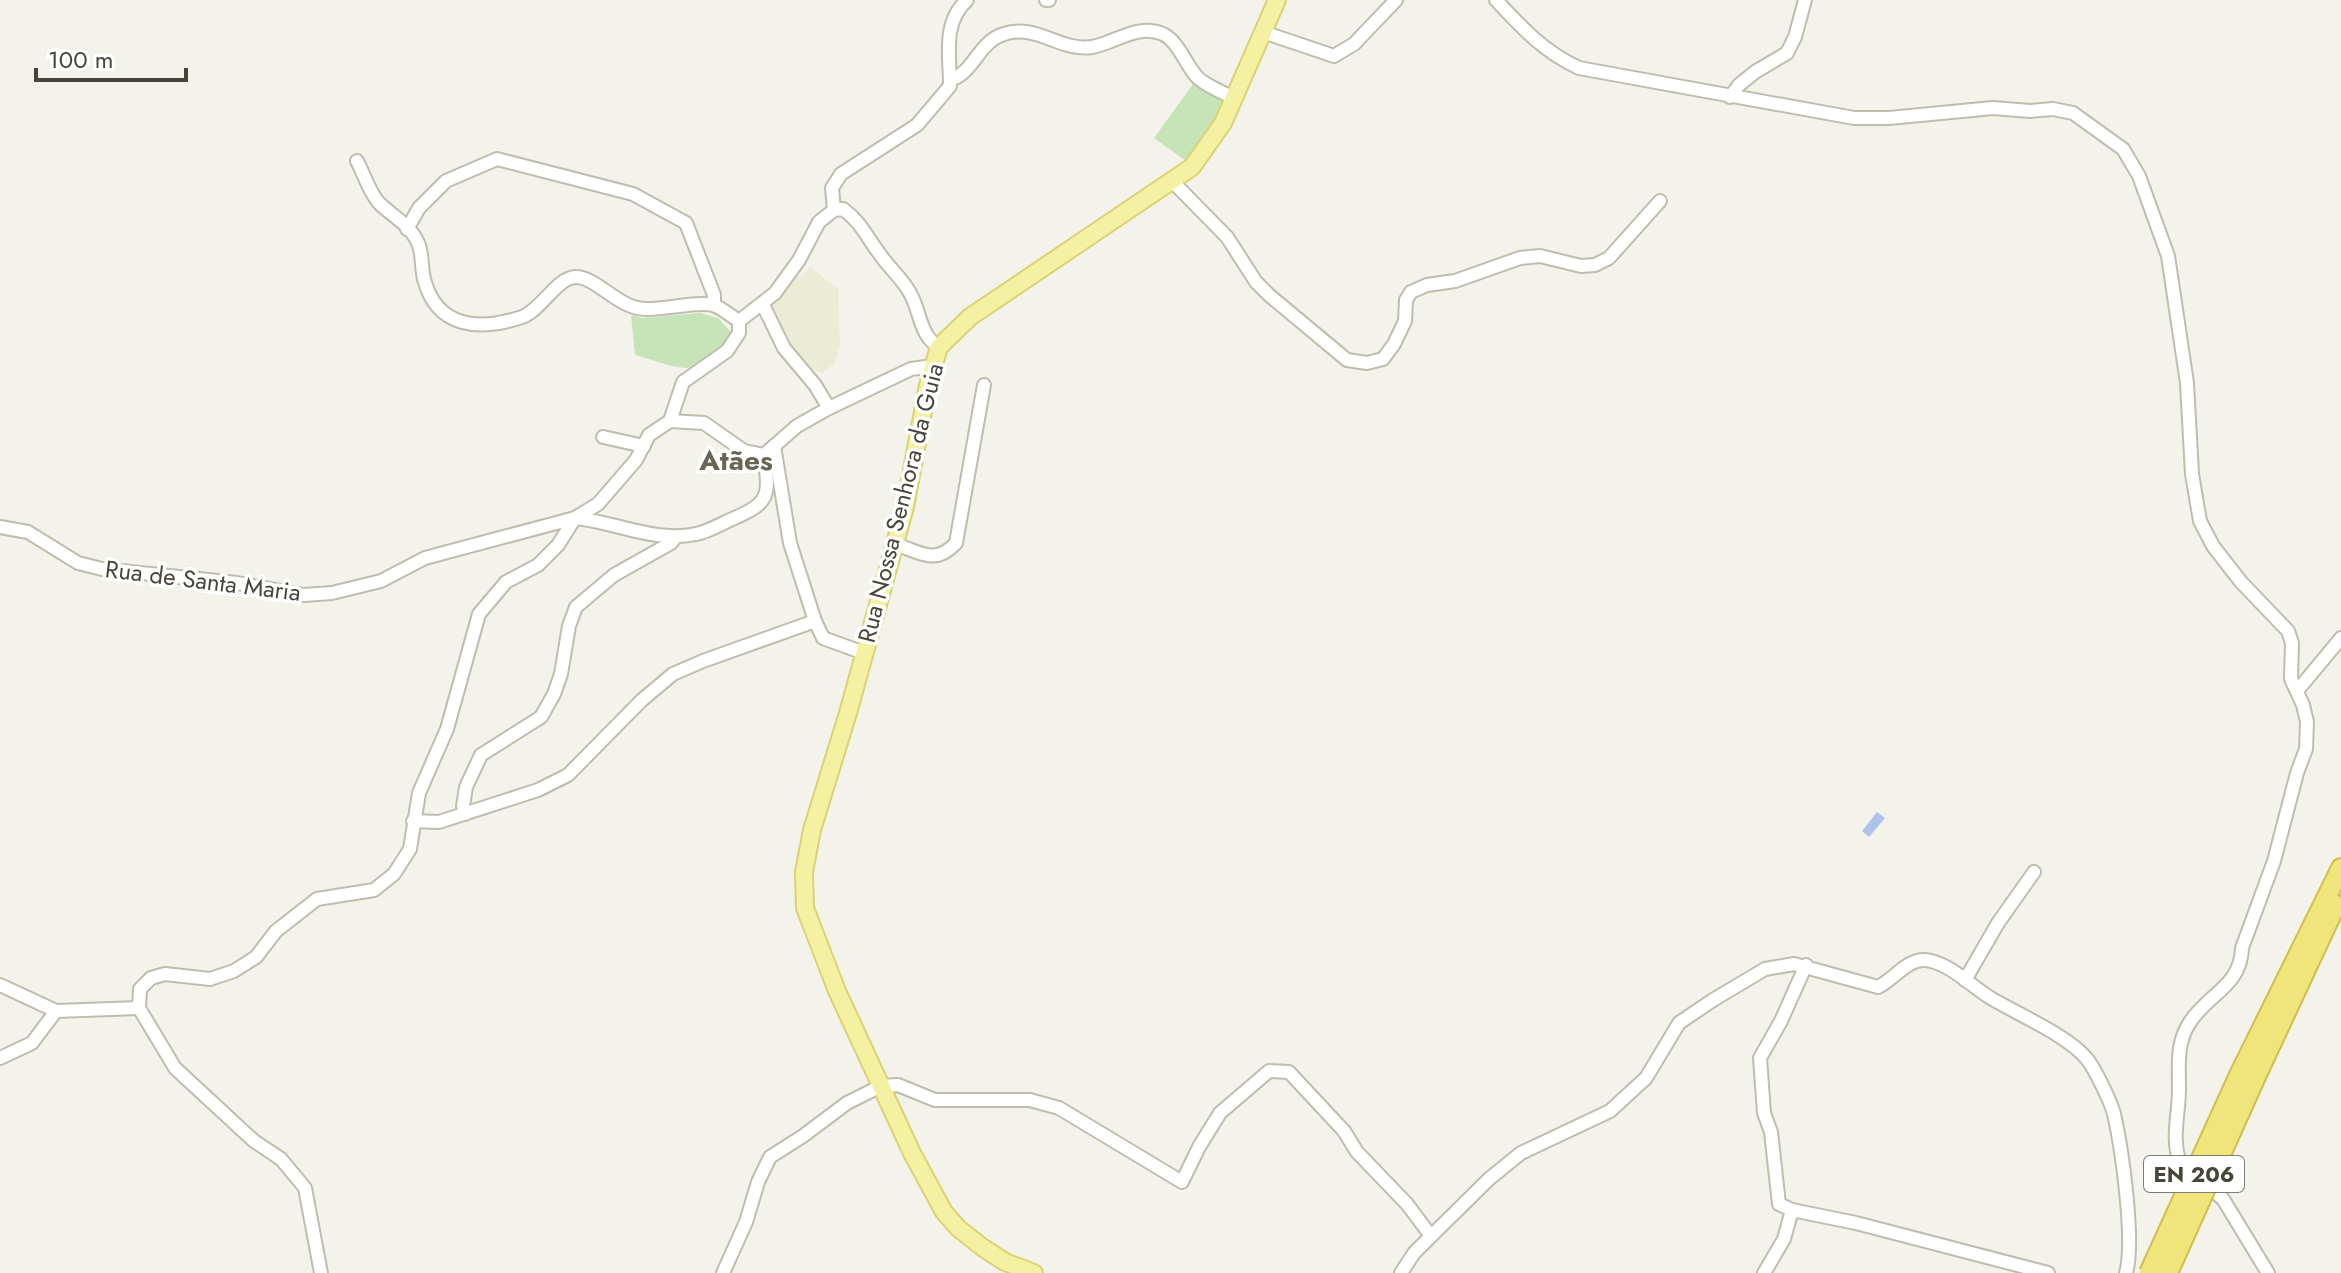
<svg xmlns="http://www.w3.org/2000/svg" width="2341" height="1273" viewBox="0 0 2341 1273" font-family="Jost,sans-serif">
  <style>
    .education { fill: #ebebd6 }
    .green { fill: #c6e4b8 }
    .water { fill: #aec3ea }
    .lines { fill: none; stroke-linecap: round; stroke-linejoin: round }
    .minor-casing { stroke: #bfbdae; stroke-width: 16 }
    .major-casing { stroke: #d9d374; stroke-width: 20 }
    .highway-casing { stroke: #cfbe4a; stroke-width: 22 }
    .minor { stroke: #fff; stroke-width: 12 }
    .major { stroke: #f5f1a3; stroke-width: 16 }
    .highway { stroke: #f0e57a; stroke-width: 18 }
    .highway-bridge-casing { stroke: #cfbe4a; stroke-width: 22; stroke-linecap: butt }
    .highway-bridge { stroke: #f0e57a; stroke-width: 18 }
    .labels { text-anchor: middle; stroke-width: 7; stroke-linejoin: round; paint-order: stroke }
    .shield { fill: #fff; stroke: #7e7d74; stroke-width: 2 }
    .shield-label { font-size: 22px; font-weight: bold; fill: #474539 }
    .street-label { font-size: 24px; fill: #474539; stroke: #fff }
    .quarter-label { font-size: 28px; font-weight: bold; fill: #696552; stroke: #fff }
  </style>
  <rect width="100%" height="100%" fill="#f4f3eb"/>
  <!-- education -->
  <path class="education" d="M810,267L838,289L840,346L834,364L822,373L809,368L787,347L767,308L797,274L801,277Z"/>
  <!-- green -->
  <g class="green">
    <path d="M1196,80L1225,99L1226,106L1186,161L1154,138Z"/>
    <path d="M700,313L718,318L730,331C728,346 704,368 687,368C672,368 651,359 635,355L631,315L643,318Z"/>
  </g>
  <!-- water -->
  <path class="water" d="M1877,812L1885,818L1869,837L1862,831Z"/>
  <g class="lines">
    <defs>
      <g id="minor">
        <path d="M1046,0H1049"/>
        <path d="M1496,0C1522,28 1544,52 1579,68L1854,118H1889L1993,108L2030,111L2053,109L2073,113L2123,149L2139,176L2168,256L2187,383L2192,474L2200,521L2213,546L2241,582L2288,631L2292,643L2291,679L2303,705L2307,722L2306,749L2297,773L2274,861L2242,948C2241,986 2209,993 2190,1022C2176,1043 2179,1065 2179,1089C2179,1115 2171,1138 2180,1163L2223,1199L2268,1273"/>
        <path d="M1263,32L1334,56L1354,44L1396,0"/>
        <path d="M950,80C974,73 978,42 1004,34C1036,23 1061,52 1092,47C1115,43 1138,23 1163,34C1179,42 1185,64 1197,77C1206,86 1222,92 1234,98"/>
        <path d="M1730,97L1739,85L1755,72L1787,53L1795,37L1805,0"/>
        <path d="M1172,181L1227,237L1256,282L1269,295L1347,360L1367,363L1383,359L1394,344L1405,321L1406,300L1411,292L1427,285L1455,281L1520,258L1540,256L1581,266L1595,265L1609,258L1660,201"/>
        <path d="M834,210L832,188L841,174L917,125L950,86C950,55 942,23 967,0"/>
        <path d="M407,229L419,208L446,181L497,159L633,194L686,223L714,295V305"/>
        <path d="M763,305L784,348L815,385L829,408"/>
        <path d="M739,321L775,293L799,260L819,222L834,210L843,209C860,221 867,237 879,253C888,267 902,278 910,293C921,312 919,335 939,347"/>
        <path d="M670,421L704,423L744,451L764,455"/>
        <path d="M603,437L644,446"/>
        <path d="M774,446L790,543L815,621L823,638L864,653"/>
        <path d="M0,527L28,532L78,563L102,569L237,583L304,595L332,593L381,581L425,558L575,518C616,522 655,543 696,534C707,532 719,525 730,520C770,503 770,497 764,455L797,426L829,408L911,369L933,366"/>
        <path d="M895,544C920,552 935,566 956,543L984,385"/>
        <path d="M2297,691L2341,638"/>
        <path d="M465,814L463,806L466,787L481,755L541,717L554,694L561,674L569,626L576,607L614,575L671,543L676,537"/>
        <path d="M413,821L439,822L538,790L568,775L642,700L673,674L703,661L815,621"/>
        <path d="M1806,965L1781,1021L1760,1058L1764,1113L1771,1132L1779,1204L1792,1210L1856,1223L2048,1273"/>
        <path d="M1965,980L1998,923L2034,872"/>
        <path d="M0,985L56,1011"/>
        <path d="M0,1058L32,1043L56,1011L139,1008"/>
        <path d="M321,1273L305,1188L281,1159L254,1141L175,1068L139,1008L140,989L151,978L165,974L210,979L234,971L256,957L276,931L317,899L374,890L394,874L410,849L419,793L447,729L479,614L506,582L538,565L558,545L575,518L598,504L636,460L649,435L670,421L683,382L727,351L739,333V321C732,317 721,307 713,305C698,301 663,310 646,309C618,309 596,276 575,277C557,278 541,310 522,317C480,331 437,329 424,279C421,268 423,253 418,243C411,226 393,216 380,204C370,194 364,174 357,161"/>
        <path d="M723,1273L746,1222L758,1182L770,1157L803,1136L847,1103L881,1086L898,1085L935,1100H1030L1059,1108L1182,1182L1199,1147L1220,1113L1269,1071L1289,1072L1344,1131L1357,1152L1407,1204L1431,1236"/>
        <path d="M1401,1273L1414,1253L1489,1179L1521,1153L1610,1111L1646,1078L1679,1023L1713,1000L1765,969L1794,964L1878,987C1893,980 1907,959 1925,960C1948,962 1970,985 1989,997C2015,1013 2069,1036 2087,1059C2095,1069 2111,1102 2114,1114C2122,1149 2135,1241 2126,1273"/>
        <path d="M1764,1273L1784,1239L1792,1210"/>
      </g>
      <path id="major" d="M1034,1273L1005,1262L982,1247L958,1228L944,1212L912,1153L837,991L805,908L804,872L812,830L848,713L905,507L928,385L939,347L970,317L1192,167L1223,123L1277,0"/>
      <g id="highway">
        <path d="M2239,1075L2341,868"/>
        <path d="M2254,1081L2336,905"/>
      </g>
    </defs>
    <!-- minor casing -->
    <use href="#minor" class="minor-casing"/>
    <!-- major casing -->
    <use href="#major" class="major-casing"/>
    <!-- highway casing -->
    <use href="#highway" class="highway-casing"/>
    <!-- minor -->
    <use href="#minor" class="minor"/>
    <!-- major -->
    <use href="#major" class="major"/>
    <!-- highway -->
    <use href="#highway" class="highway"/>
    <defs>
      <g id="highway-bridge">
        <path d="M2149,1273L2239,1075"/>
        <path d="M2168,1273L2254,1081"/>
      </g>
    </defs>
    <!-- highway-bridge casing -->
    <use href="#highway-bridge" class="highway-bridge-casing"/>
    <!-- highway-bridge -->
    <use href="#highway-bridge" class="highway-bridge"/>
  </g>
  <g class="labels">
    <!-- shield labels -->
    <rect class="shield" x="2144" y="1156" width="100" height="36" rx="6"/>
    <g class="shield-label">
      <text x="2194" y="1182">EN 206</text>
    </g>
    <!-- street labels -->
    <g class="street-label">
      <text transform="translate(901 503) rotate(-76)" y="8">Rua Nossa Senhora da Guia</text>
      <text transform="translate(203 581) rotate(7)" y="8">Rua de Santa Maria</text>
    </g>
    <!-- quarter labels -->
    <g class="quarter-label">
      <text x="736" y="470">Atães</text>
    </g>
  </g>
  <!-- scale -->
  <path d="M36 68v12h150v-12" fill="none" stroke="#474539" stroke-width="4"/>
  <text x="48" y="68" font-size="24" fill="#474539" stroke="#ffffff" stroke-width="6" paint-order="stroke">100 m</text>
</svg>
